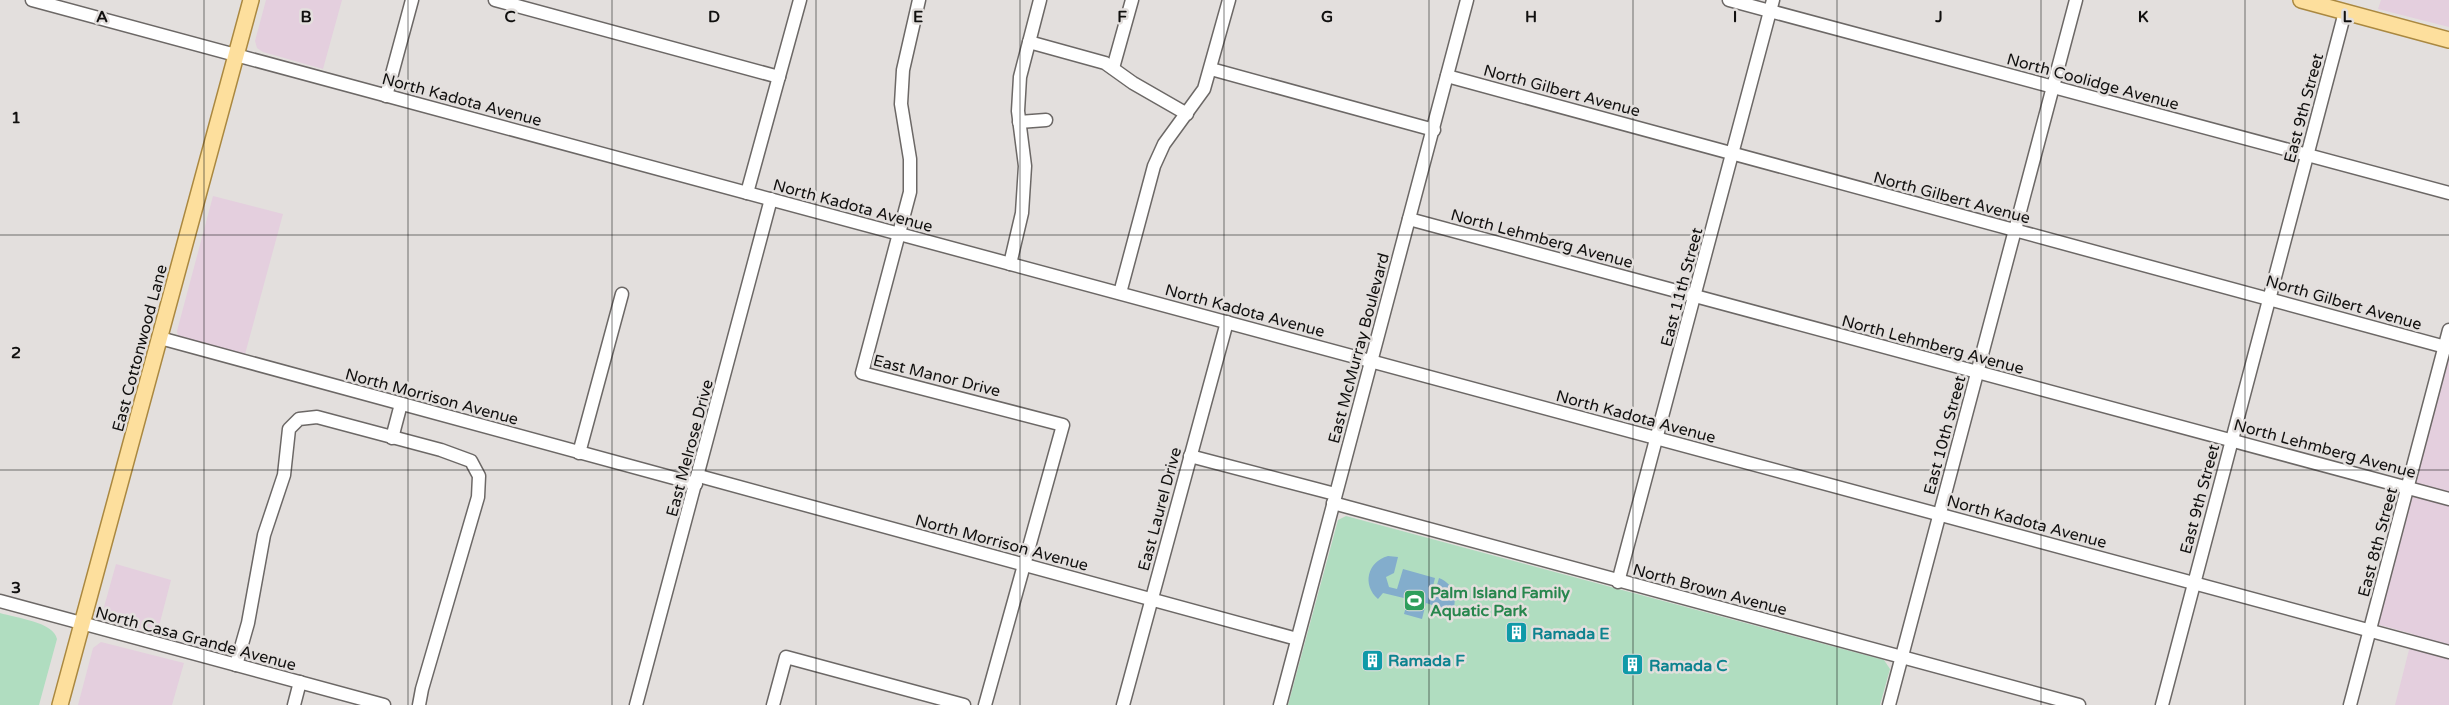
<svg xmlns="http://www.w3.org/2000/svg" width="2449" height="705" viewBox="0 0 2449 705" font-family="'Varela Round',sans-serif">
  <style>
    .commercial { fill: #e4cfde }
    .green { fill: #b0ddc0 }
    .water { fill: #83adcc }
    .lines { fill: none; stroke-linecap: round; stroke-linejoin: round }
    .minor-casing { stroke: #6c6866; stroke-width: 15 }
    .major-casing { stroke: #aa8840; stroke-width: 18 }
    .minor { stroke: #fff; stroke-width: 12 }
    .major { stroke: #fddf9d; stroke-width: 15 }
    .grid { fill: none; stroke: #11100f; stroke-width: 1; stroke-opacity: 0.55 }
    .labels { text-anchor: middle; stroke-width: 5; stroke-linejoin: round; paint-order: stroke }
    .street-label { font-size: 16px; fill: #11100f; stroke: #e3dfdd }
    .leisure-label { font-size: 16px; font-weight: bold; fill: #27864d; stroke: #e3dfdd; text-anchor: start }
    .culture-label { font-size: 16px; font-weight: bold; fill: #0d838f; stroke: #e3dfdd; text-anchor: start }
    .grid-label { font-size: 16px; text-anchor: middle; font-weight: bold; fill: #11100f; stroke: #e3dfdd; stroke-width: 5; stroke-linejoin: round; paint-order: stroke }
  </style>
  <rect width="100%" height="100%" fill="#e3dfdd"/>
  <!-- commercial -->
  <g class="commercial">
    <path d="M266,0H342L323,69L263,52L257,48L255,41Z"/>
    <path d="M2381,0H2449V27L2378,9Z"/>
    <path d="M213,196L283,214L244,358L178,337L177,331Z"/>
    <path d="M2449,352V705H2395L2413,634L2376,624Z"/>
    <path d="M116,564L171,580L157,634L112,621L107,618L104,607Z"/>
    <path d="M101,642L184,663L172,705H78L93,648Z"/>
  </g>
  <!-- green -->
  <g class="green">
    <path d="M1346,516L1884,660L1890,669L1880,705H1288L1338,520Z"/>
    <path d="M0,613C16,618 54,622 57,639L39,705H0Z"/>
  </g>
  <!-- water -->
  <path class="water" d="M1388,556L1398,557L1394,573L1386,577L1389,587L1397,589L1403,569L1435,578L1430,598L1433,599L1439,578C1455,585 1457,597 1453,612L1426,603L1422,619L1404,614L1408,599L1383,593L1378,599C1362,585 1367,562 1388,556Z"/>
  <g class="lines">
    <defs>
      <g id="minor">
        <path d="M32,0L2449,652"/>
        <path d="M495,0L779,77"/>
        <path d="M919,0L903,70L901,104L910,159V192L862,373L1063,425L985,705"/>
        <path d="M1729,0L2449,193"/>
        <path d="M1029,42L1105,63L1133,83L1187,114"/>
        <path d="M1113,68L1132,0"/>
        <path d="M1211,69L1434,130"/>
        <path d="M1447,76L2449,348"/>
        <path d="M386,96L412,0"/>
        <path d="M1019,122L1046,120"/>
        <path d="M747,193L800,0"/>
        <path d="M1409,219L2449,499"/>
        <path d="M1010,264L1022,213L1025,166L1018,111L1020,77L1040,0"/>
        <path d="M1120,293L1154,166L1164,144L1204,89L1229,0"/>
        <path d="M160,338L696,484"/>
        <path d="M392,438L401,404"/>
        <path d="M579,453L622,294"/>
        <path d="M1190,456L1335,494"/>
        <path d="M699,476L1297,639"/>
        <path d="M1333,503L2079,705"/>
        <path d="M1618,582L1773,0"/>
        <path d="M0,601L384,705"/>
        <path d="M236,665L248,623L264,535L284,475L289,429L299,419L317,417L441,450L471,461L479,476L478,497L422,689L419,705"/>
        <path d="M294,705L300,682"/>
        <path d="M636,705L771,199"/>
        <path d="M773,705L786,657L964,705"/>
        <path d="M1123,705L1227,322"/>
        <path d="M1280,705L1467,0"/>
        <path d="M1889,705L2076,0"/>
        <path d="M2162,705L2345,12"/>
        <path d="M2350,705L2449,330"/>
      </g>
      <g id="major">
        <path d="M2301,0L2449,40"/>
        <path d="M60,705L251,0"/>
      </g>
    </defs>
    <!-- minor casing -->
    <use href="#minor" class="minor-casing"/>
    <!-- major casing -->
    <use href="#major" class="major-casing"/>
    <!-- minor -->
    <use href="#minor" class="minor"/>
    <!-- major -->
    <use href="#major" class="major"/>
  </g>
  <!-- grid -->
  <path class="grid" d="M204,0V705M408,0V705M612,0V705M816,0V705M1020,0V705M1224,0V705M1429,0V705M1633,0V705M1837,0V705M2041,0V705M2245,0V705M0,235H2449M0,470H2449"/>
  <!-- icons -->
  <defs>
    <symbol id="stadium-square" viewBox="-11 -11 22 22"><rect x="-9" y="-9" width="18" height="18" rx="4" fill="#2e9e5b" stroke="#e3dfdd"/><path d="M0-5a6.5 5 0 1 0 0 10a6.5 5 0 1 0 0-10ZM-3.5-1.8h7v3.6h-7Z" fill="#fff"/></symbol>
    <symbol id="building-square" viewBox="-11 -11 22 22"><rect x="-9" y="-9" width="18" height="18" rx="4" fill="#0f9aa8" stroke="#e3dfdd"/><path d="M-4-6H4V6H1V3H-1V6H-4ZM-2.5-4.3h1.7v1.8h-1.7ZM.8-4.3h1.7v1.8H.8ZM-2.5-1h1.7V.8h-1.7ZM.8-1h1.7V.8H.8Z" fill="#fff"/></symbol>
  </defs>
  <g fill-rule="evenodd">
    <use href="#stadium-square" x="1402" y="588" width="25" height="25"/>
    <use href="#building-square" x="1504" y="620" width="25" height="25"/>
    <use href="#building-square" x="1360" y="648" width="25" height="25"/>
    <use href="#building-square" x="1620" y="652" width="25" height="25"/>
  </g>
  <g class="labels">
    <!-- street labels -->
    <g class="street-label">
      <text transform="translate(2093 81) rotate(15)" y="6">North Coolidge Avenue</text>
      <text transform="translate(1562 90) rotate(15)" y="6">North Gilbert Avenue</text>
      <text transform="translate(462 99) rotate(15)" y="6">North Kadota Avenue</text>
      <text transform="translate(2303 108) rotate(-75)" y="6">East 9th Street</text>
      <text transform="translate(1952 197) rotate(15)" y="6">North Gilbert Avenue</text>
      <text transform="translate(853 205) rotate(15)" y="6">North Kadota Avenue</text>
      <text transform="translate(1542 238) rotate(15)" y="6">North Lehmberg Avenue</text>
      <text transform="translate(1681 287) rotate(-75)" y="6">East 11th Street</text>
      <text transform="translate(2344 302) rotate(16)" y="6">North Gilbert Avenue</text>
      <text transform="translate(1245 310) rotate(15)" y="6">North Kadota Avenue</text>
      <text transform="translate(1933 344) rotate(15)" y="6">North Lehmberg Avenue</text>
      <text transform="translate(139 348) rotate(-75)" y="6">East Cottonwood Lane</text>
      <text transform="translate(1358 348) rotate(-75)" y="6">East McMurray Boulevard</text>
      <text transform="translate(937 375) rotate(14)" y="6">East Manor Drive</text>
      <text transform="translate(432 396) rotate(15)" y="6">North Morrison Avenue</text>
      <text transform="translate(1636 416) rotate(15)" y="6">North Kadota Avenue</text>
      <text transform="translate(1944 435) rotate(-75)" y="6">East 10th Street</text>
      <text transform="translate(689 448) rotate(-75)" y="6">East Melrose Drive</text>
      <text transform="translate(2325 448) rotate(15)" y="6">North Lehmberg Avenue</text>
      <text transform="translate(2199 499) rotate(-75)" y="6">East 9th Street</text>
      <text transform="translate(1159 509) rotate(-75)" y="6">East Laurel Drive</text>
      <text transform="translate(2027 521) rotate(15)" y="6">North Kadota Avenue</text>
      <text transform="translate(1002 542) rotate(15)" y="6">North Morrison Avenue</text>
      <text transform="translate(2377 542) rotate(-75)" y="6">East 8th Street</text>
      <text transform="translate(1710 589) rotate(15)" y="6">North Brown Avenue</text>
      <text transform="translate(196 638) rotate(15)" y="6">North Casa Grande Avenue</text>
    </g>
    <!-- leisure labels -->
    <g class="leisure-label">
      <text x="1430" y="598">Palm Island Family<tspan x="1430" dy="18">Aquatic Park</tspan></text>
    </g>
    <!-- culture labels -->
    <g class="culture-label">
      <text x="1532" y="639">Ramada E</text>
      <text x="1388" y="666">Ramada F</text>
      <text x="1649" y="671">Ramada C</text>
    </g>
  </g>
  <g class="grid-label">
    <text x="102" y="22">A</text>
    <text x="306" y="22">B</text>
    <text x="510" y="22">C</text>
    <text x="714" y="22">D</text>
    <text x="918" y="22">E</text>
    <text x="1122" y="22">F</text>
    <text x="1327" y="22">G</text>
    <text x="1531" y="22">H</text>
    <text x="1735" y="22">I</text>
    <text x="1939" y="22">J</text>
    <text x="2143" y="22">K</text>
    <text x="2347" y="22">L</text>
    <text x="16" y="123">1</text>
    <text x="16" y="358">2</text>
    <text x="16" y="593">3</text>
  </g>
</svg>
